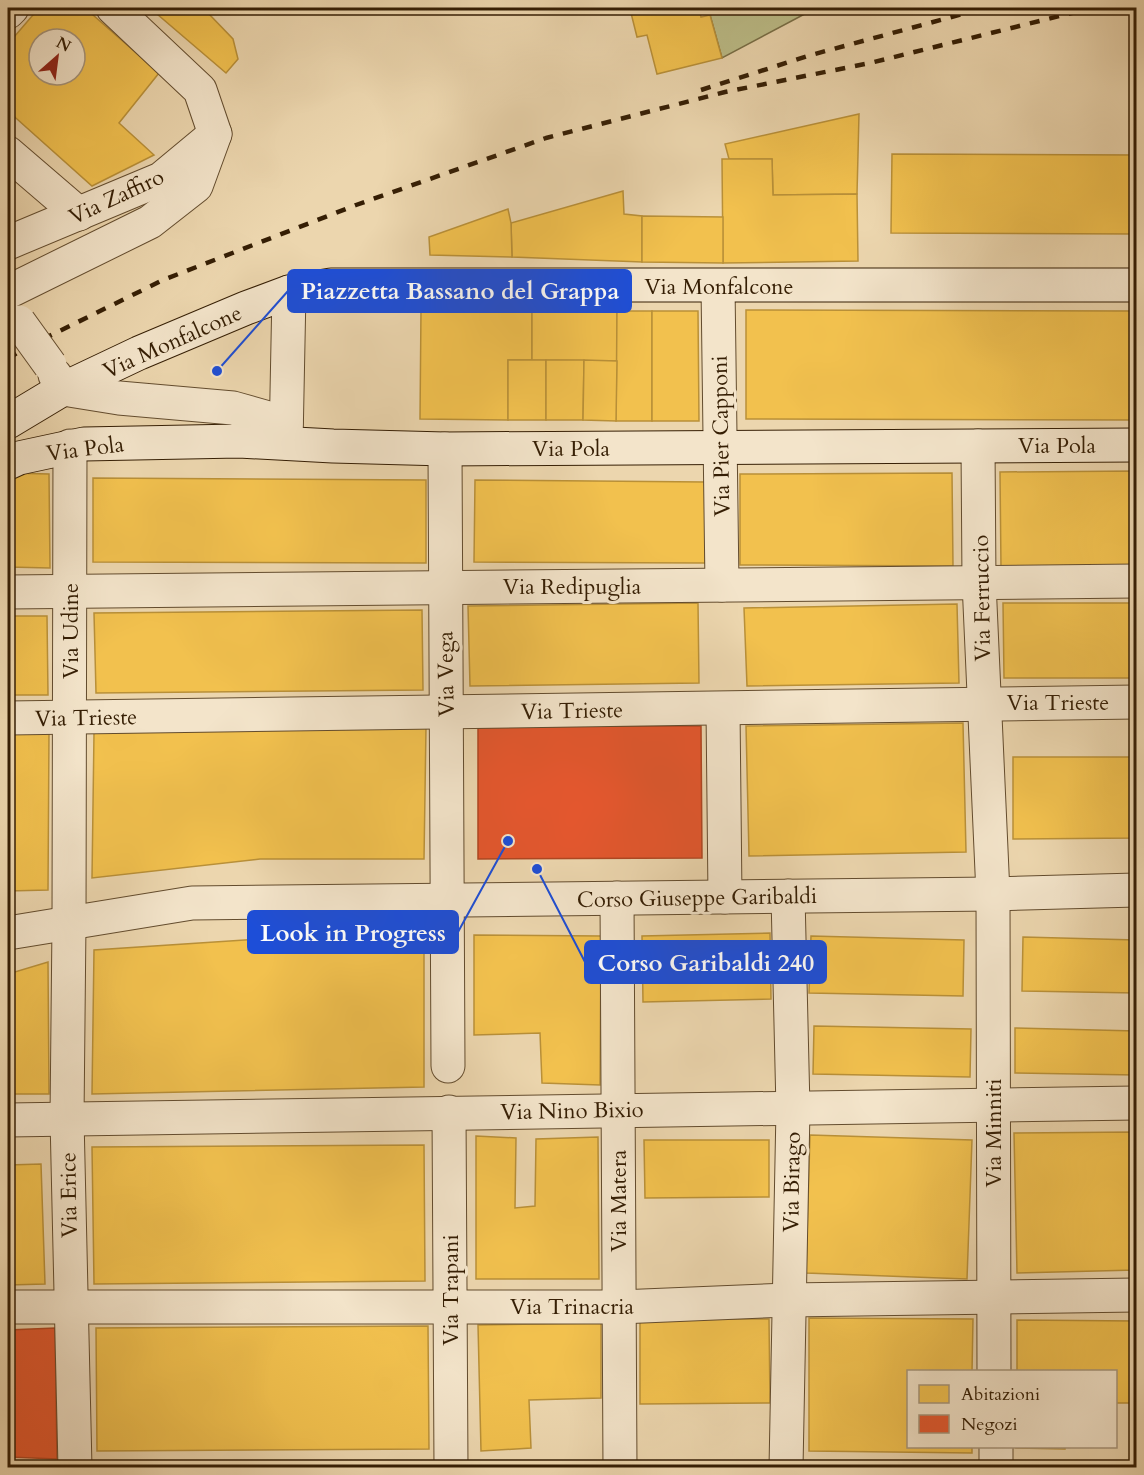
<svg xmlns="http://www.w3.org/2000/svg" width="1144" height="1475" viewBox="0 0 1144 1475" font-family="Cardo,serif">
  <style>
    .green { fill: #bcbd88; stroke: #786e46; stroke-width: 1.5 }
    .homes { fill: #f2c14e; stroke: #b99038; stroke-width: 1.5; fill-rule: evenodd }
    .shops { fill: #e4572e; stroke: #b04621; stroke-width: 1.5 }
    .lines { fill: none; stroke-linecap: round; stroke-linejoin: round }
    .minor-casing { stroke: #634c2e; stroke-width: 35 }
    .tertiary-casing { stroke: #634c2e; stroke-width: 35 }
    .secondary-casing { stroke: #351e04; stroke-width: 35 }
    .minor { stroke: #f3e4ca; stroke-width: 33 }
    .tertiary { stroke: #f3e4ca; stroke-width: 33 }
    .secondary { stroke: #f3e4ca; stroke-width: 33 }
    .rail { stroke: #351e04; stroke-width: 4.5; stroke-dasharray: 10 10; stroke-linecap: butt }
    .minor-bridge-casing { stroke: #634c2e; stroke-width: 35; stroke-linecap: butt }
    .minor-bridge { stroke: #f3e4ca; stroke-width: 33 }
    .labels { text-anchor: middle; stroke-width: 6; stroke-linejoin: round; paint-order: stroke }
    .street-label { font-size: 22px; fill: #351e04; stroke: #f3e4ca }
    .leader { fill: none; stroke: #1d4ed8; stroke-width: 2 }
    .callout-dot { fill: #1d4ed8; stroke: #f3e4ca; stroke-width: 2 }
    .callout { fill: #1d4ed8; stroke: #1d4ed8; stroke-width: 2 }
    .callout-label { font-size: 24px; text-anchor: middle; font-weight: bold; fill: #fff }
  </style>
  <rect width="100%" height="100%" fill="#ecd6ae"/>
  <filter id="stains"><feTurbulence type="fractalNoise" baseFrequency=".00333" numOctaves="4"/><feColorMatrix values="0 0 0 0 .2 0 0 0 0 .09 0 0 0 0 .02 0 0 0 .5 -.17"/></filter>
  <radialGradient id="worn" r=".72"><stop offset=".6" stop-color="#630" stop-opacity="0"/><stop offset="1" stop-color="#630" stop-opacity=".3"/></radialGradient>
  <!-- green -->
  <path class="green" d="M731,8H816L722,58L710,15Z"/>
  <!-- homes -->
  <g class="homes">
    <path d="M39,8H85L159,73L119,123L154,155L92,186L8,111V44ZM39,39H75V75H39Z"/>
    <path d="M150,8H216L209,14L233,39L238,59L226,73Z"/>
    <path d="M654,8H699L701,17L710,15L722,58L657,74L647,35L637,37L631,13Z"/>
    <path d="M859,114L857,194L773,195L772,159H729L725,144Z"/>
    <path d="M892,154L1136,155V234L891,233Z"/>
    <path d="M722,159H772L773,195L857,194L858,261L723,263Z"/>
    <path d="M623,191L624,214L642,216V262L512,257L511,223Z"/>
    <path d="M508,209L511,223L512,257L430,255L429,237Z"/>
    <path d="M642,216L723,217V263L642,262Z"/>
    <path d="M421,310H532V360H508V420L420,419Z"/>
    <path d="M532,310L617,311V361L532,360Z"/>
    <path d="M746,310L1136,311V420L746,419Z"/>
    <path d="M617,311H652V421H616Z"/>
    <path d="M652,311H698L699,421H652Z"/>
    <rect x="508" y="360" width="38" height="60"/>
    <path d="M546,360H584L583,420H546Z"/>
    <path d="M584,360L617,361L616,421L583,420Z"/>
    <path d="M1136,471V567L1001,568L1000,472Z"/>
    <path d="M8,473L49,474L50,568L8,567Z"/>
    <path d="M952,473L953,566L740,565V474Z"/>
    <path d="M93,478L426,480V563L93,562Z"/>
    <path d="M475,480L705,482V563L474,562Z"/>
    <path d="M698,603L699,683L470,686L468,606Z"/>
    <path d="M1003,603H1136V678H1004Z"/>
    <path d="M957,604L959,683L747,686L744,608Z"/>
    <path d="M422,610L423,690L96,693L94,613Z"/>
    <path d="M8,616H47L48,695H8Z"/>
    <path d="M963,723L966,852L749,856L746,726Z"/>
    <path d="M426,727L424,859H260L92,878L94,733Z"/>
    <path d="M8,733H49L48,890L8,891Z"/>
    <path d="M1013,757H1136V838L1013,839Z"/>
    <path d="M770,933L771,999L643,1002L642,936Z"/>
    <path d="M333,934L424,936V1087L92,1094L94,950Z"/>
    <path d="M474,935L601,936L600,1085L542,1083L540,1033L474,1035Z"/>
    <path d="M811,936L964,940L963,996L809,993Z"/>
    <path d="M1023,937L1136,940V993L1022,991Z"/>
    <path d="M48,962L49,1094H8V974Z"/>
    <path d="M814,1026L971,1029L970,1077L813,1074Z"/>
    <path d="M1015,1028L1136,1031V1075L1015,1073Z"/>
    <path d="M1136,1132V1270L1017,1273L1014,1133Z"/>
    <path d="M810,1135L972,1140L967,1279L806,1273Z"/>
    <path d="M476,1136L516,1138L515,1208L535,1206L536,1139L598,1137L599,1279H476Z"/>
    <path d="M644,1140H769V1197L645,1198Z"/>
    <path d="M424,1145L425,1281L94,1284L92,1147Z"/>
    <path d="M41,1164L45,1284L8,1285V1165Z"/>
    <path d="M809,1318L973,1319L972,1372H908V1446H972V1453L809,1451Z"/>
    <path d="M640,1319H769L770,1403L640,1404Z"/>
    <path d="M1017,1320L1136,1321V1403H1116V1372H1017Z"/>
    <path d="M601,1323V1398L529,1400L531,1448L481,1451L478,1325Z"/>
    <path d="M428,1326L429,1449L97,1451L96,1328Z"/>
    <path d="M1016,1446H1065V1449L1016,1448Z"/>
  </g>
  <!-- shops -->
  <g class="shops">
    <path d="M478,726H701L702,858L478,859Z"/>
    <path d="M55,1328L57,1459L8,1457V1330Z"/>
  </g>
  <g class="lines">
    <defs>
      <g id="minor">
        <path d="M113,8L200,90L215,134"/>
        <path d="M8,12L12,8"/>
        <path d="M8,153L79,214"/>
        <path d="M8,243L161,179L214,135"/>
        <path d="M718,286L722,585"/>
        <path d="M8,292L150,222L196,186L215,134"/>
        <path d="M55,375L63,389L119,398L233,408L286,423"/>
        <path d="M286,443L289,292"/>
        <path d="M70,446L69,923L67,1118L75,1468"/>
        <path d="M978,446L979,582L993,894L994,1372"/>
        <path d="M445,449L448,1066"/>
        <path d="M8,592L1136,581"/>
        <path d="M723,709L725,897"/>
        <path d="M8,718L1136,702"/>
        <path d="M617,898L620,1468"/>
        <path d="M449,1112L451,1468"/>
        <path d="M8,1307H619L788,1300L1136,1295"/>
        <path d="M996,1446V1468"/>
        <path d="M786,1468L793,1109L788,896"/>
      </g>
      <g id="tertiary">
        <path d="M8,933L192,903L993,894L1136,890"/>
        <path d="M8,1120L1136,1103"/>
      </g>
      <g id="secondary">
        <path d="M8,422L63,389L139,353L246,308L289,292L331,285H1136"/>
        <path d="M8,463L19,458L84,444L239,441L333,446L445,449L1136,445"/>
      </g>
    </defs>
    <!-- minor casing -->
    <use href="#minor" class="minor-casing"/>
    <!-- tertiary casing -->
    <use href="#tertiary" class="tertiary-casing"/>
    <!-- secondary casing -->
    <use href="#secondary" class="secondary-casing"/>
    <!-- minor -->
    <use href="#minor" class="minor"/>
    <!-- tertiary -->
    <use href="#tertiary" class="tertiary"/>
    <!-- secondary -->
    <use href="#secondary" class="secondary"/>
    <!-- rail -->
    <g class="rail">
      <path d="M701,90L811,55L985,8"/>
      <path d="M8,359L21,350L163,280L356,205L546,138L725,92L870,63L1092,8"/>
    </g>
    <defs>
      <path id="minor-bridge" d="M19,322L50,365"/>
    </defs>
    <!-- minor-bridge casing -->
    <use href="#minor-bridge" class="minor-bridge-casing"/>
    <!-- minor-bridge -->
    <use href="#minor-bridge" class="minor-bridge"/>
  </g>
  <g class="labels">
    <!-- street labels -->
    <g class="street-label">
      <text transform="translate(116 196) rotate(-25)" y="8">Via Zaffiro</text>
      <text x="719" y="294">Via Monfalcone</text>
      <text transform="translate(172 341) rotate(-24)" y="8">Via Monfalcone</text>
      <text transform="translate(720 436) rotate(-91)" y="8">Via Pier Capponi</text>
      <text x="1057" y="453">Via Pola</text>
      <text transform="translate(85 448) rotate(-7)" y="8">Via Pola</text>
      <text x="571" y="456">Via Pola</text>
      <text x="572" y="594">Via Redipuglia</text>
      <text transform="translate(981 598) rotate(-91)" y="8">Via Ferruccio</text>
      <text transform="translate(70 631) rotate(-90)" y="8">Via Udine</text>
      <text transform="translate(445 674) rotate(-91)" y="8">Via Vega</text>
      <text x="1058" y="710">Via Trieste</text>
      <text transform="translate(572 710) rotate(-1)" y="8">Via Trieste</text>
      <text transform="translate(86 717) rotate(-1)" y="8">Via Trieste</text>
      <text transform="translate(697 897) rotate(-1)" y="8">Corso Giuseppe Garibaldi</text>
      <text transform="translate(572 1110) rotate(-1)" y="8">Via Nino Bixio</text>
      <text transform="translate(993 1133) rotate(-90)" y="8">Via Minniti</text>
      <text transform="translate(791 1182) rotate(-89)" y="8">Via Birago</text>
      <text transform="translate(68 1195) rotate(-91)" y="8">Via Erice</text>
      <text transform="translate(618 1201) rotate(-90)" y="8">Via Matera</text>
      <text transform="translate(450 1290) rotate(-90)" y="8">Via Trapani</text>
      <text x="572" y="1314">Via Trinacria</text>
    </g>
  </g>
  <!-- callouts -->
  <path class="leader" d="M217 371L288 291M508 841L458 932M537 869L585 962"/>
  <g class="callout-dot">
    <circle cx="217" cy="371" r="6"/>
    <circle cx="508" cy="841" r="6"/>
    <circle cx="537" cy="869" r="6"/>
  </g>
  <g class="callout">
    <rect x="288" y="270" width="343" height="42" rx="6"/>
    <rect x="248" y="911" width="210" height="42" rx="6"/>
    <rect x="585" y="941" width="241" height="42" rx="6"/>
  </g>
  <g class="callout-label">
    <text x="460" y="299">Piazzetta Bassano del Grappa</text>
    <text x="353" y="941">Look in Progress</text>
    <text x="706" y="971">Corso Garibaldi 240</text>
  </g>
  <!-- margin -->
  <rect width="1144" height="1475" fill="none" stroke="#ecd6ae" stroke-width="30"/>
  <rect x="9" y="9" width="1126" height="1457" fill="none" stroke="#351e04" stroke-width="3"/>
  <rect x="15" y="15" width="1114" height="1445" fill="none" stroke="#351e04" stroke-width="1.5"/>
  <!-- legend -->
  <rect x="907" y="1370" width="210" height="78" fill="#f3e4ca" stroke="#a7957b" stroke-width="1.5"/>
  <rect x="919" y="1385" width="30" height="18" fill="#f2c14e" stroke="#a7957b" stroke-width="1.5"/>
  <text x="961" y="1400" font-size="18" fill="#351e04">Abitazioni</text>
  <rect x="919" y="1415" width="30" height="18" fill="#e4572e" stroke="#a7957b" stroke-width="1.5"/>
  <text x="961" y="1430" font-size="18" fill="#351e04">Negozi</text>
  <!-- north arrow -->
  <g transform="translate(57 57) rotate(28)"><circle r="28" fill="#f3e4ca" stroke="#a7957b" stroke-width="1.5"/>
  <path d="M0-4.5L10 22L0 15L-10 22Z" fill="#8f2418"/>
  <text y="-9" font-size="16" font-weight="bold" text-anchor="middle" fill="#351e04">N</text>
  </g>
  <rect width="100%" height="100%" filter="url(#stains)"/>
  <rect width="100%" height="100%" fill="url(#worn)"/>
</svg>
